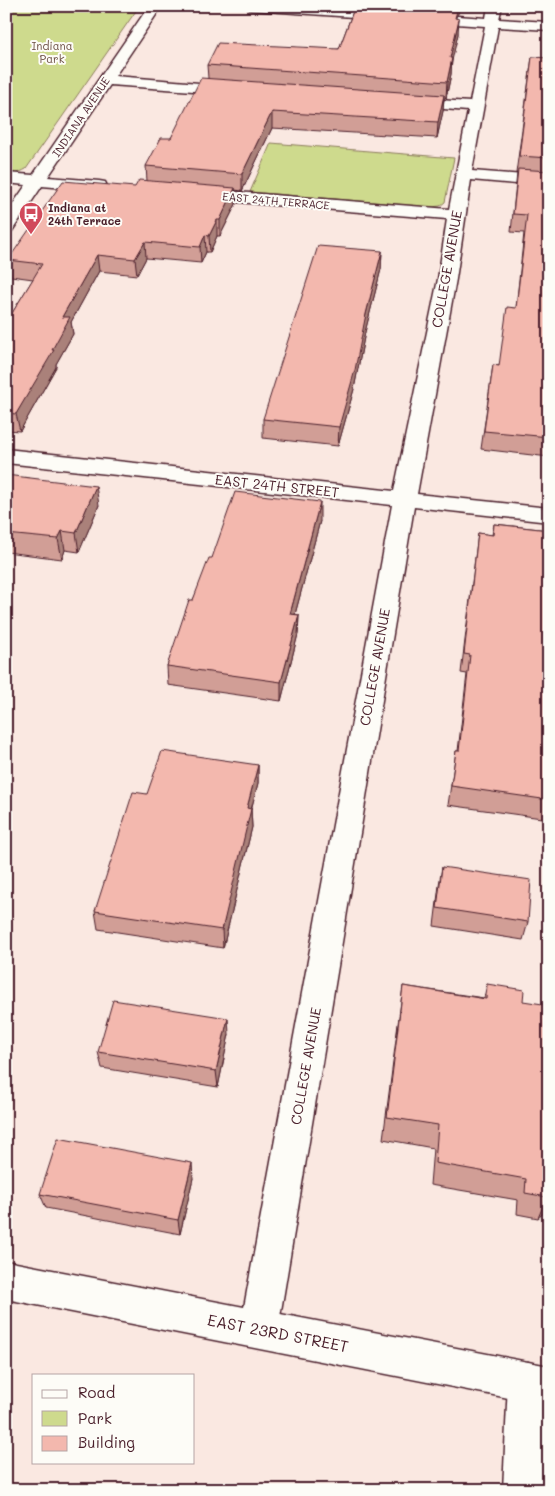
<svg xmlns="http://www.w3.org/2000/svg" width="555" height="1496" viewBox="0 0 555 1496" font-family="Mali,sans-serif">
  <style>
    .green { fill: #ceda8d; stroke: #8c7c5c }
    .lines { fill: none; stroke-linecap: round; stroke-linejoin: round }
    .minor-casing { stroke: #4a1f2b; stroke-width: 3 }
    .major-casing { stroke: #4a1f2b; stroke-width: 3 }
    .minor { fill: #fdfcf7; fill-rule: evenodd }
    .major { fill: #fdfcf7; fill-rule: evenodd }
    .wall { fill: #d19e96; stroke: #4a1f2b }
    .shaded-wall { fill: #aa817a; stroke: #4a1f2b }
    .building { fill: #f3b8ae; stroke: #4a1f2b }
    .labels { text-anchor: middle; stroke-width: 4; stroke-linejoin: round; paint-order: stroke }
    .far-park-label { font-size: 11px; fill: #6b4e44; stroke: #fdfcf7 }
    .far-street-label { font-size: 11px; fill: #4a1f2b; stroke: #fdfcf7 }
    .far-poi-label { font-size: 11px; font-weight: bold; fill: #4a1f2b; stroke: #fdfcf7; text-anchor: start }
    .street-label { font-size: 14px; fill: #4a1f2b; stroke: #fdfcf7 }
    .near-street-label { font-size: 16px; fill: #4a1f2b; stroke: #fdfcf7 }
  </style>
  <rect width="100%" height="100%" fill="#fae8e1"/>
  <filter id="ink" filterUnits="userSpaceOnUse"><feTurbulence type="fractalNoise" baseFrequency=".02" numOctaves="2"/><feDisplacementMap in="SourceGraphic" scale="10" xChannelSelector="R" yChannelSelector="G"/><feConvolveMatrix kernelMatrix="1 2 1 2 8 2 1 2 1" color-interpolation-filters="sRGB"/></filter>
  <g filter="url(#ink)">
    <!-- green -->
    <g class="green">
      <path d="M6,6H137L138,8L26,169C19,173 14,174 6,173Z"/>
      <path d="M271,143L454,158L445,202L440,206L431,207L250,192Z"/>
    </g>
    <g class="lines">
      <defs>
        <g id="minor">
          <path d="M149,6H162L115,76L235,86L240,87L242,90L240,93L235,94L110,85L48,177L99,181L105,182L107,186L105,190L99,191L42,186L12,231L6,232V214L26,185L6,183V173L33,175Z"/>
          <path d="M245,6H314L486,18L488,6H502L499,19L549,22V30L498,27L472,171L549,177V187L471,180L456,279L417,494L549,508V522L414,507L278,1329L273,1343L259,1348L245,1343L240,1329L392,505L6,463V449L394,491L438,279L447,219L199,199L193,198L191,194L193,190L199,189L449,209L468,111L407,106L402,105L400,102L402,99L407,98L470,102L485,26L251,10Z"/>
          <path d="M528,1362L542,1368L548,1382L545,1490H503L508,1382L514,1368Z"/>
        </g>
        <path id="major" d="M6,1261L549,1366V1406L6,1299Z"/>
      </defs>
      <!-- minor casing -->
      <use href="#minor" class="minor-casing"/>
      <!-- major casing -->
      <use href="#major" class="major-casing"/>
      <!-- minor -->
      <use href="#minor" class="minor"/>
      <!-- major -->
      <use href="#major" class="major"/>
    </g>
    <!-- wall -->
    <g class="wall">
      <path d="M355,6H460L458,14H457L456,18L458,34L452,58L451,74L446,98H444L443,111L437,138L272,128L242,191L235,190L236,204L220,236H217L210,252H206L201,263L146,258L137,275L99,271L71,322L73,334L56,364V367L20,431L6,430V323L33,279L11,276L8,260L147,181L146,166L171,138L208,78L207,65L339,49Z"/>
      <path d="M532,57L549,58V457L481,449L493,365L499,366L516,308L524,233L511,232L517,173H516Z"/>
      <path d="M382,251L381,269L365,332L354,389L338,446L263,438V419Z"/>
      <path d="M6,475L99,505L79,552L65,550L62,559L6,552Z"/>
      <path d="M320,521L295,614L299,615L298,634L281,701L168,685L167,666L193,600L212,558Z"/>
      <path d="M494,524L549,530V819L448,805L456,751H458L467,674L461,673L478,533L492,535Z"/>
      <path d="M258,765V783L251,810L252,827L223,948L98,929L95,911L147,794Z"/>
      <path d="M442,867L528,922L523,940L434,926L439,885Z"/>
      <path d="M487,984L523,1001L549,1208L538,1218L517,1214L518,1200L430,1185L433,1148L383,1139L403,986L484,998Z"/>
      <path d="M229,1034L218,1087L102,1068L98,1052Z"/>
      <path d="M193,1178L180,1234L46,1208L40,1194Z"/>
    </g>
    <!-- shaded-wall -->
    <g class="shaded-wall">
      <path d="M459,19L458,34L449,74L450,58Z"/>
      <path d="M452,58L451,74L446,98L447,82Z"/>
      <path d="M444,95L443,111L437,138L438,122Z"/>
      <path d="M272,112V128L242,191V174Z"/>
      <path d="M235,188L236,204L220,236V220Z"/>
      <path d="M217,220V236L210,252L209,236Z"/>
      <path d="M205,235L206,252L201,263L200,247Z"/>
      <path d="M145,242L146,258L137,275L135,259Z"/>
      <path d="M382,251L381,269L365,332L354,389L338,446L339,427L366,314Z"/>
      <path d="M97,255L99,271L71,322L73,334L56,364V367L20,431L16,414L52,350L62,317Z"/>
      <path d="M96,486L99,505L79,552L76,533Z"/>
      <path d="M320,502V521L290,633V614Z"/>
      <path d="M62,531L65,550L62,559L58,539Z"/>
      <path d="M299,615L298,634L281,701V682Z"/>
      <path d="M6,665L11,687L6,699Z"/>
      <path d="M258,765V783L251,810L252,827L223,948L222,930L247,808Z"/>
      <path d="M228,1018L229,1034L218,1087L216,1071Z"/>
      <path d="M192,1163L193,1178L180,1234L178,1220Z"/>
      <path d="M549,1195V1208L538,1218L547,1197Z"/>
    </g>
    <!-- building -->
    <g class="building">
      <path d="M355,6H392L457,11L455,18L459,19L450,58H452L447,82L207,65L218,43L339,49Z"/>
      <path d="M532,57L549,58V158L519,156Z"/>
      <path d="M201,78L444,95L438,122L272,112L242,174L146,166L161,138H171Z"/>
      <path d="M518,169L549,171V437L484,431L493,365L499,366L507,307L516,308L527,215L513,214Z"/>
      <path d="M139,180L235,188L220,220H217L209,236L205,235L200,247L145,242L135,259L97,255L62,317H70L52,350H54L16,414L6,413V323L42,264L8,260L63,181L135,187Z"/>
      <path d="M318,246L382,251L366,314L355,370L339,427L263,419Z"/>
      <path d="M6,475L96,486L76,533L62,531L58,539L6,534Z"/>
      <path d="M235,492L320,502L290,614L299,615L281,682L167,666L189,600H193L209,558H212Z"/>
      <path d="M494,524L549,530V800L451,786L456,751H459L470,655L464,654L478,533L493,535Z"/>
      <path d="M162,751L258,765L247,808L251,809L222,930L95,911L133,792L147,794Z"/>
      <path d="M442,867L531,880L528,922L437,908Z"/>
      <path d="M487,984L524,990L523,1001L549,1005V1195L547,1197L525,1193L526,1179L435,1163L438,1125L387,1117L403,986L486,999Z"/>
      <path d="M113,1000L228,1018L216,1071L98,1052Z"/>
      <path d="M58,1138L192,1163L178,1220L40,1194Z"/>
    </g>
  </g>
  <!-- icons -->
  <defs>
    <symbol id="bus-pin" viewBox="-11 -11 22 30"><path d="M0 17L-7.5 6A9.5 9.5 0 1 1 7.5 6Z" fill="#d1495b" stroke="#fdfcf7"/><path d="M-5-6H5V4H4V6H2V4H-2V6H-4V4H-5ZM-3.5-4V0h7V-4ZM-3.5 1.2v1.5H-2V1.2ZM2 1.2v1.5H3.5V1.2Z" fill="#fff"/></symbol>
  </defs>
  <g fill-rule="evenodd">
    <use href="#bus-pin" x="17" y="200" width="28" height="38"/>
  </g>
  <g class="labels">
    <!-- far-park labels -->
    <g class="far-park-label">
      <text x="52" y="50">Indiana<tspan x="52" dy="13">Park</tspan></text>
    </g>
    <!-- far-street labels -->
    <g class="far-street-label">
      <text transform="translate(81 117) rotate(-56)" y="4">INDIANA AVENUE</text>
      <text transform="translate(276 201) rotate(5)" y="4">EAST 24TH TERRACE</text>
    </g>
    <!-- far-poi labels -->
    <g class="far-poi-label">
      <text x="48" y="212">Indiana at<tspan x="48" dy="13">24th Terrace</tspan></text>
    </g>
    <!-- street labels -->
    <g class="street-label">
      <text transform="translate(447 269) rotate(-80)" y="5">COLLEGE AVENUE</text>
      <text transform="translate(277 486) rotate(6)" y="5">EAST 24TH STREET</text>
      <text transform="translate(375 667) rotate(-80)" y="5">COLLEGE AVENUE</text>
      <text transform="translate(306 1066) rotate(-80)" y="5">COLLEGE AVENUE</text>
    </g>
    <!-- near-street labels -->
    <g class="near-street-label">
      <text transform="translate(278 1333) rotate(11)" y="6">EAST 23RD STREET</text>
    </g>
  </g>
  <!-- margin -->
  <rect width="555" height="1496" fill="none" stroke="#fdfcf7" stroke-width="25"/>
  <rect x="12" y="12" width="530" height="1471" fill="none" stroke="#4a1f2b" stroke-width="2" filter="url(#ink)"/>
  <!-- legend -->
  <rect x="32" y="1374" width="162" height="90" fill="#fdfcf7" stroke="#b5a4a5"/>
  <rect x="42" y="1390" width="25" height="8" fill="#fdfcf7" stroke="#b5a4a5"/>
  <text x="78" y="1398" font-size="15" fill="#4a1f2b">Road</text>
  <rect x="42" y="1411" width="25" height="15" fill="#ceda8d" stroke="#b5a4a5"/>
  <text x="78" y="1424" font-size="15" fill="#4a1f2b">Park</text>
  <rect x="42" y="1436" width="25" height="15" fill="#f3b8ae" stroke="#b5a4a5"/>
  <text x="78" y="1448" font-size="15" fill="#4a1f2b">Building</text>
</svg>
